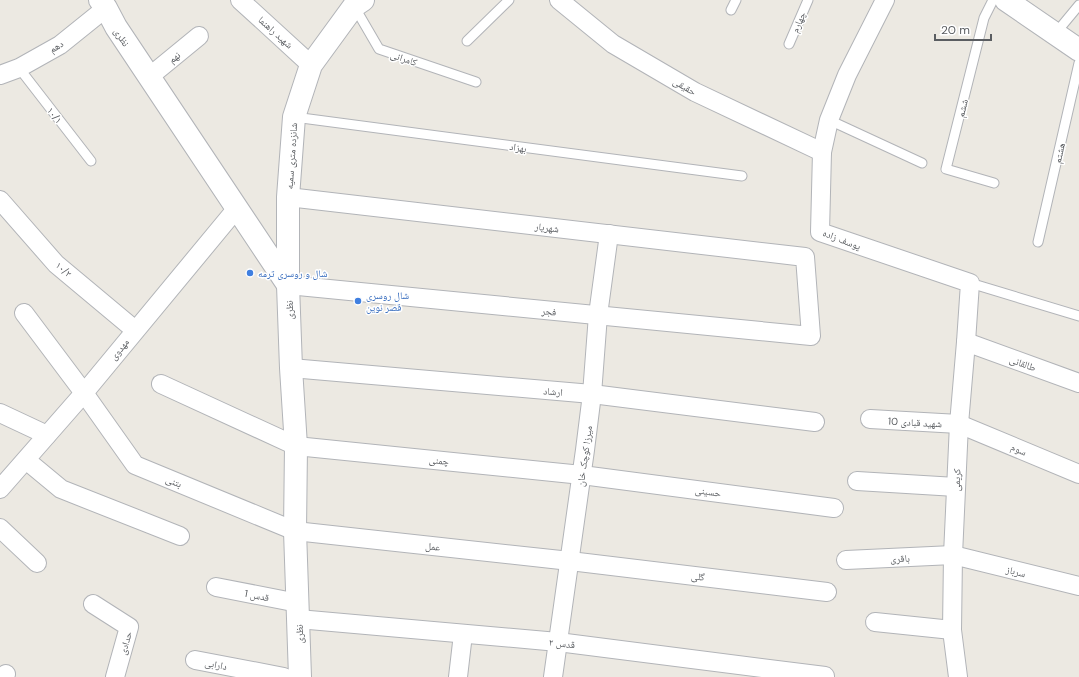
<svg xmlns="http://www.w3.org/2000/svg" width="1079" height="677" viewBox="0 0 1079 677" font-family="'DM Sans','Noto Naskh Arabic',sans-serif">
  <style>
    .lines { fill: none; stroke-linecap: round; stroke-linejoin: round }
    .service-casing { stroke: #b2b4b8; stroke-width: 11 }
    .minor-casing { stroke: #b2b4b8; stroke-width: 20 }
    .tertiary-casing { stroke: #b2b4b8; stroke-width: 24 }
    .service { stroke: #fff; stroke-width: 9 }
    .minor { stroke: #fff; stroke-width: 18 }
    .tertiary { stroke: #fff; stroke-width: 22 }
    .shop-dot { fill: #3f7fe0; stroke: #fff; stroke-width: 1.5 }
    .labels { text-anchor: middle; stroke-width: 3; stroke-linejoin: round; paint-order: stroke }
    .street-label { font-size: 10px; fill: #5a5d61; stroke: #fff }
    .shop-label { font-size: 10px; fill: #366cbe; stroke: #fff; text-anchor: start }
  </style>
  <rect width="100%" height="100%" fill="#ece9e2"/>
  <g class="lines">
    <defs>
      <g id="service">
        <path d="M993,0L984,18L946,169L994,183"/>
        <path d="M354,6L379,49L476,82"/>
        <path d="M731,10L736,0"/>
        <path d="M1055,34L1079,5"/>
        <path d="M467,41L509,0"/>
        <path d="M789,44L808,0"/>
        <path d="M19,68L91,161"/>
        <path d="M294,117L742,176"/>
        <path d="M829,120L922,163"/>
        <path d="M1038,242L1079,63"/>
        <path d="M970,283L1079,316"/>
      </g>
      <g id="minor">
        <path d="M240,0L311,65"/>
        <path d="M559,0L613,44L695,92L822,152"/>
        <path d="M885,0L847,75L829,120L822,152L820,232L970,283L966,342L959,424L953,555L952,630L958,677"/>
        <path d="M0,75L19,68L60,45L106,8"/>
        <path d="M149,77L199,36"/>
        <path d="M0,200L56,264L135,330"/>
        <path d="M288,285L811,336L805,257L288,197"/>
        <path d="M24,313L84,393L135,465L295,531L570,561L827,592"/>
        <path d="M966,342L1079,383"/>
        <path d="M291,368L592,394L815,422"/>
        <path d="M161,384L296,446L582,475L834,508"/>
        <path d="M0,413L47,435"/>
        <path d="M870,419L959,424L1079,474"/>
        <path d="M26,460L61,489L180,536"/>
        <path d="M857,481L956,487"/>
        <path d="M0,489L84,393L237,208"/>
        <path d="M0,528L37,563"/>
        <path d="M846,560L953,555L1079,586"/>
        <path d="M216,587L298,603"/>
        <path d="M93,604L129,627L115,677"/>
        <path d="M298,619L558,642L825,676"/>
        <path d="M875,622L952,630"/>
        <path d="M195,660L284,677"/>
        <path d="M5,677L6,674"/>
        <path d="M458,677L463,634"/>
        <path d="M553,677L585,450L592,394L598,315L609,234"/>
      </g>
      <g id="tertiary">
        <path d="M100,0L106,8L116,27L288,285"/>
        <path d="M1006,0L1079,50"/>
        <path d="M300,677L295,531L296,446L291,368L288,285V197L294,117L311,65L354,6L363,0"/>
      </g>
    </defs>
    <!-- service casing -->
    <use href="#service" class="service-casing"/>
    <!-- minor casing -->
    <use href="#minor" class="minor-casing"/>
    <!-- tertiary casing -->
    <use href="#tertiary" class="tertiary-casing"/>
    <!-- service -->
    <use href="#service" class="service"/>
    <!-- minor -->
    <use href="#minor" class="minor"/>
    <!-- tertiary -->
    <use href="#tertiary" class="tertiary"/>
  </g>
  <!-- markers -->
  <g class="shop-dot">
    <circle cx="250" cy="273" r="4"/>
    <circle cx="358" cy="301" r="4"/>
  </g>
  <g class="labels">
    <!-- street labels -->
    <g class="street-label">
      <text transform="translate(798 22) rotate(-67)" y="4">چهارم</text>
      <text transform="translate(276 32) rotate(42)" y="4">شهید راهنما</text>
      <text transform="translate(122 37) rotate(57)" y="4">نظری</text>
      <text transform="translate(56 46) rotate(-33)" y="4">دهم</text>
      <text transform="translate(174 57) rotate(-39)" y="4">نهم</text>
      <text transform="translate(404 58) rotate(19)" y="4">کامرانی</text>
      <text transform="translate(685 86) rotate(30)" y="4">حقیقی</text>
      <text transform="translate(962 108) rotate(-76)" y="4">ششم</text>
      <text transform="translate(55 115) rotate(52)" y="4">۱۰/۱</text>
      <text transform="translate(518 147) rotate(8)" y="4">بهزاد</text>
      <text transform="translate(1059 153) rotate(-77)" y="4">هشتم</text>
      <text transform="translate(291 156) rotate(-86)" y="4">شانزده متری سمیه</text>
      <text transform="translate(547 227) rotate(7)" y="4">شهریار</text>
      <text transform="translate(842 239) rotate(21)" y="4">یوسف زاده</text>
      <text transform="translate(64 269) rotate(41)" y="4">۱۰/۲</text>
      <text transform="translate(289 310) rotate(-92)" y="4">نظری</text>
      <text transform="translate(549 311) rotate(6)" y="4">فجر</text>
      <text transform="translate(119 349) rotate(-51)" y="4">مهدوی</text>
      <text transform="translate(1023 363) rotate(20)" y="4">طالقانی</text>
      <text transform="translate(553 391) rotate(5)" y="4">ارشاد</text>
      <text transform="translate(915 422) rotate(3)" y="4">شهید قبادی 10</text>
      <text transform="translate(1019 449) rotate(23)" y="4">سوم</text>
      <text transform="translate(584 456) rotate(-82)" y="4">میرزا کوچک خان</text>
      <text transform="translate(439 460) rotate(6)" y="4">چمنی</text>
      <text transform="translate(956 480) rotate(-87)" y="4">کریمی</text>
      <text transform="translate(174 481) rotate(22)" y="4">بتنی</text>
      <text transform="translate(708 491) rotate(8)" y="4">حسینی</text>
      <text transform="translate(433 546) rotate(6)" y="4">عمل</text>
      <text transform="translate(900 558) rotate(-2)" y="4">باقری</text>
      <text transform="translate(1016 571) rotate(14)" y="4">سرباز</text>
      <text transform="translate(698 576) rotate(7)" y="4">گلی</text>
      <text transform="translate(257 595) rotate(11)" y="4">قدس 1</text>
      <text transform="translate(299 634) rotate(-92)" y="4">نظری</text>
      <text transform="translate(125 643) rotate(-74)" y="4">حدادی</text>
      <text transform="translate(562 643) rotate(6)" y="4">قدس ۲</text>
      <text transform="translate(216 664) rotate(11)" y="4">دارابی</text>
    </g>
    <!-- shop labels -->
    <g class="shop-label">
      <text x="258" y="277">شال و روسری ترمه</text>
      <text x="366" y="299">شال روسری<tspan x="366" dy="12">قصر نوین</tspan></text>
    </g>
  </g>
  <!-- scale -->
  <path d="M935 34v6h56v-6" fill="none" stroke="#5a5d61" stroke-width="2"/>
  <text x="941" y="34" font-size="12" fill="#5a5d61" stroke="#ffffff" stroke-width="3" paint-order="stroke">20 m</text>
</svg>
